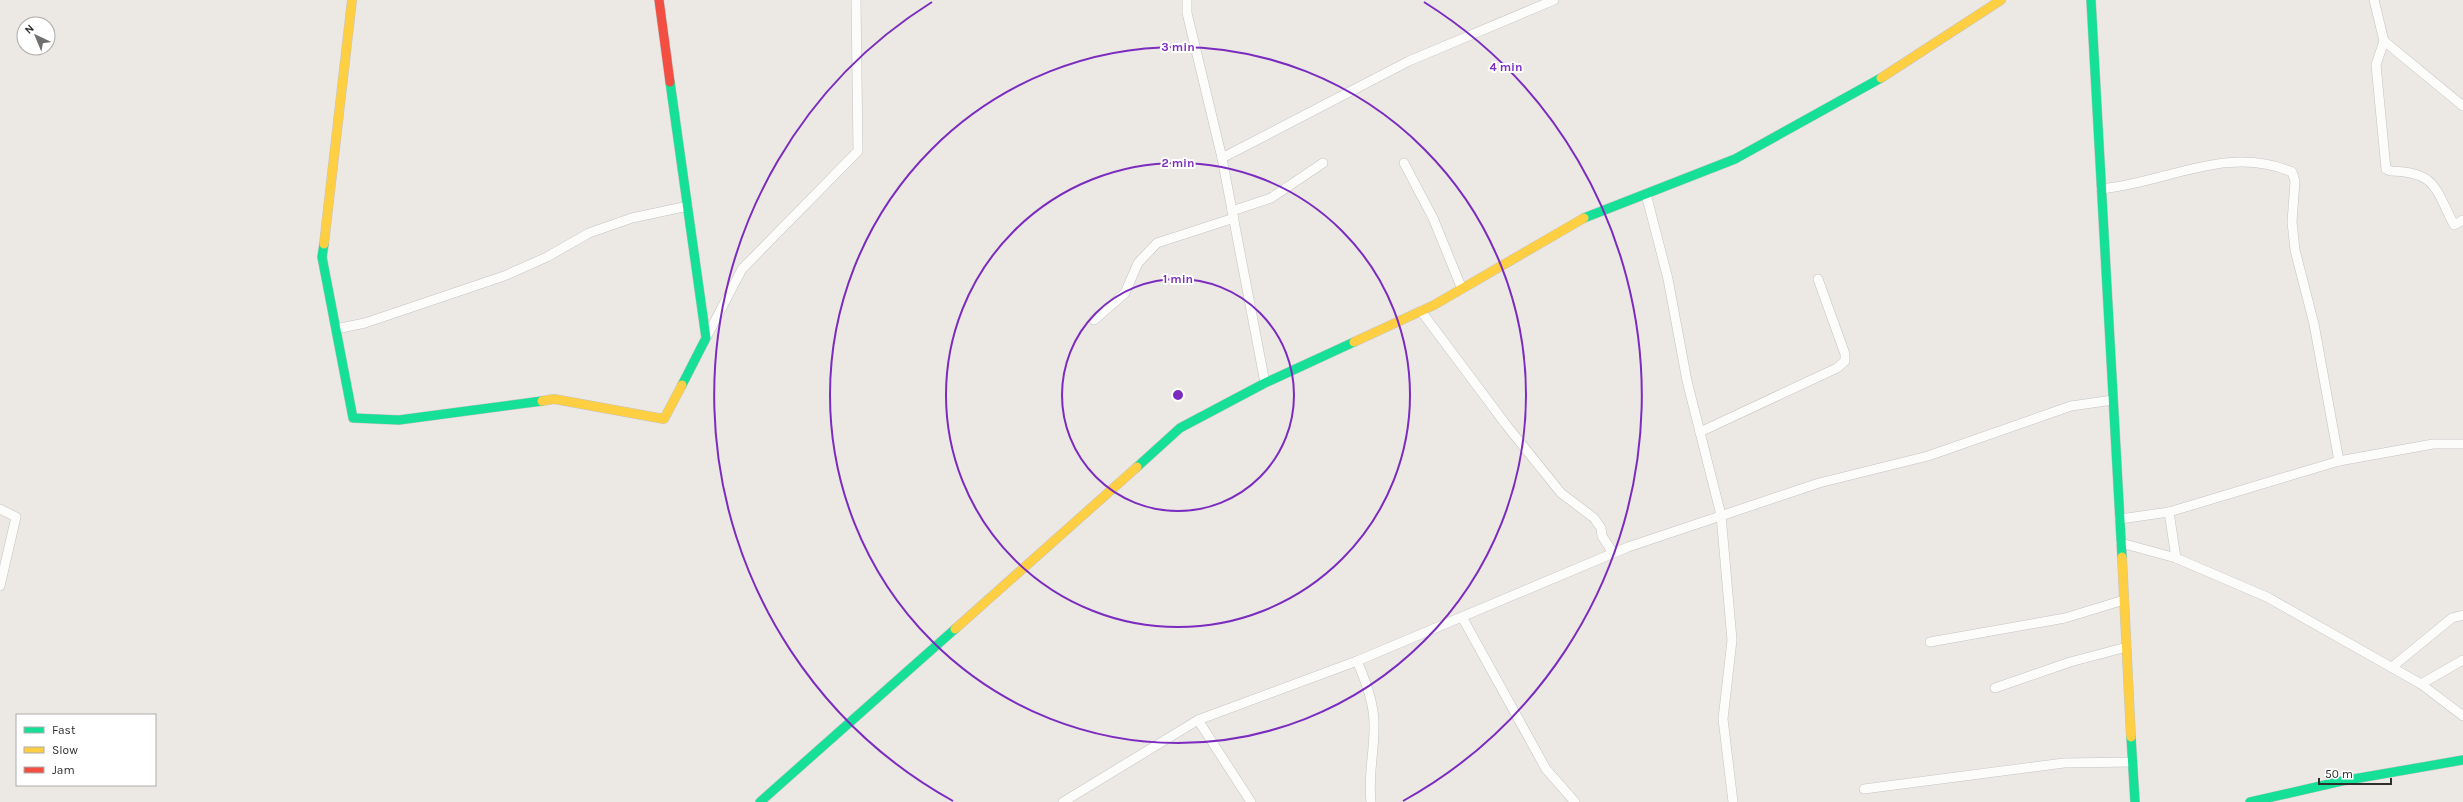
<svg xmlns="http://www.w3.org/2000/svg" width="2463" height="802" viewBox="0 0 2463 802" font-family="Karla,sans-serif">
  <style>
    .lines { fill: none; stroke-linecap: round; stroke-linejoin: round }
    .street-casing { stroke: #c5c4c5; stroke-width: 10 }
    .fast-casing { stroke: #c5c4c5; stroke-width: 10 }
    .slow-casing { stroke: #c5c4c5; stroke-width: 10 }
    .jam-casing { stroke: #c5c4c5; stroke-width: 10 }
    .street { stroke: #fcfcfb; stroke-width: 9 }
    .fast { stroke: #16e098; stroke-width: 9 }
    .slow { stroke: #ffcf43; stroke-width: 9 }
    .jam { stroke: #f24e42; stroke-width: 9 }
    .ring { fill: none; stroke: #7b2cbf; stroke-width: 2 }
    .centre { fill: #7b2cbf; stroke: #fff; stroke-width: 2 }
    .ring-label { font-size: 12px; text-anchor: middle; font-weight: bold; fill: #7b2cbf; stroke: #fff; stroke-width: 4; stroke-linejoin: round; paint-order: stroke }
  </style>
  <rect width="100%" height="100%" fill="#ece8e4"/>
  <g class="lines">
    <defs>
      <g id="street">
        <path d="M1187,0V13L1222,158L1265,383"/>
        <path d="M2374,0L2384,41L2463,106"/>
        <path d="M2384,41L2376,65L2386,169L2391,171C2436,172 2435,188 2454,225L2463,220"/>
        <path d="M1222,158L1409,61L1554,0"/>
        <path d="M1404,163L1433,218L1462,289"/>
        <path d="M2101,189C2166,183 2227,144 2292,172L2295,181L2292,222L2295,250L2314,324L2339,461"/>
        <path d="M1646,194L1668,279L1687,381L1721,515L1732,640L1723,719L1733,802"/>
        <path d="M1232,211L1271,198L1323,163"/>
        <path d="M1421,311L1507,426L1561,493L1594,518L1601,528L1602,536L1613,553"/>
        <path d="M1094,320L1125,293L1138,263L1157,243L1234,218"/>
        <path d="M336,329L365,323L504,276L547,257L589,233L632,218L688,206"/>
        <path d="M706,338L742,269L858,151L856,0"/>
        <path d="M1700,432L1837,368L1845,361V354L1818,279"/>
        <path d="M0,509L16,517L0,586"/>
        <path d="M2169,512L2176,558"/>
        <path d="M2120,519L2169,512L2339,461L2433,444H2463"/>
        <path d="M2121,543L2176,558L2267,597L2421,684L2463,716"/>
        <path d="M1462,617L1546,769L1575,802"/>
        <path d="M1930,642L2065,618L2124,600"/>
        <path d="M1357,661C1366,682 1375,705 1374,729C1374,753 1368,777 1371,802"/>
        <path d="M2392,667L2452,618L2463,615"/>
        <path d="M2421,684L2463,660"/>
        <path d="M1995,688L2070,662L2127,647"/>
        <path d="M1198,720L1251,802"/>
        <path d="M1864,789L2064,763L2133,762"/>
        <path d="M1063,802L1198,720L1357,661L1628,547L1819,483L1928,456L2071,406L2113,400"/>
      </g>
      <g id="fast">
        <path d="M2091,0L2122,557"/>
        <path d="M670,82L706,338L682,385"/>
        <path d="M1584,218L1735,159L1881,78"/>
        <path d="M324,244L322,257L353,418L399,420L542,401"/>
        <path d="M1137,467L1180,428L1265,383L1354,342"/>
        <path d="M2131,737L2135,802"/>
        <path d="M760,802L955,629"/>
        <path d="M2250,802L2342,781L2463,760"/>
      </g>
      <g id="slow">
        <path d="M1881,78L2001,0"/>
        <path d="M324,244L352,0"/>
        <path d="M1354,342L1434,305L1584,218"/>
        <path d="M542,401L554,399L664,419L682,385"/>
        <path d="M2122,557L2131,737"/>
        <path d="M955,629L1137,467"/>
      </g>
      <path id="jam" d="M659,0L670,82"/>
    </defs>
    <!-- street casing -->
    <use href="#street" class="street-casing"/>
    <!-- fast casing -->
    <use href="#fast" class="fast-casing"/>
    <!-- slow casing -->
    <use href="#slow" class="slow-casing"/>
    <!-- jam casing -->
    <use href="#jam" class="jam-casing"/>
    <!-- street -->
    <use href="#street" class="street"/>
    <!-- fast -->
    <use href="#fast" class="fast"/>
    <!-- slow -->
    <use href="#slow" class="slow"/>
    <!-- jam -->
    <use href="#jam" class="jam"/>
  </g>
  <!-- distance rings -->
  <g class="ring">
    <circle cx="1178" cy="395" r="116"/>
    <circle cx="1178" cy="395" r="232"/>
    <circle cx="1178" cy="395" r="348"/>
    <path d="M953 801A464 464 0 0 1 932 2M1424 2A464 464 0 0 1 1403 801"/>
  </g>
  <circle cx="1178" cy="395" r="6" class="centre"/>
  <g class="ring-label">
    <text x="1178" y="51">3 min</text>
    <text x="1506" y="71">4 min</text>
    <text x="1178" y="167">2 min</text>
    <text x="1178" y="283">1 min</text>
  </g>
  <!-- legend -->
  <rect x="16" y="714" width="140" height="72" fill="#ffffff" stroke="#ababab"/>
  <rect x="24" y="727" width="20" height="6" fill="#16e098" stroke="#ababab"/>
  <text x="52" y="734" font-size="12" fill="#2e2e2e">Fast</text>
  <rect x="24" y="747" width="20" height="6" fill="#ffcf43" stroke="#ababab"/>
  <text x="52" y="754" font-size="12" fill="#2e2e2e">Slow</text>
  <rect x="24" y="767" width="20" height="6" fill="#f24e42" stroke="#ababab"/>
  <text x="52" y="774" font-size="12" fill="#2e2e2e">Jam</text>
  <!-- north arrow -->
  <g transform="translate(36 36) rotate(316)"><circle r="19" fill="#ffffff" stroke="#ababab"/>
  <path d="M0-3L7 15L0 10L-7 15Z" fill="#706f6e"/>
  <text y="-6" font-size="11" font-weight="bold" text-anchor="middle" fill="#2e2e2e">N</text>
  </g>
  <!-- scale -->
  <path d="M2319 778v6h72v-6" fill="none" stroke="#2e2e2e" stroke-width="2"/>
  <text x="2325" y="778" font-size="12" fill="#2e2e2e" stroke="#ffffff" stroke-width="3" paint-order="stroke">50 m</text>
</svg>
